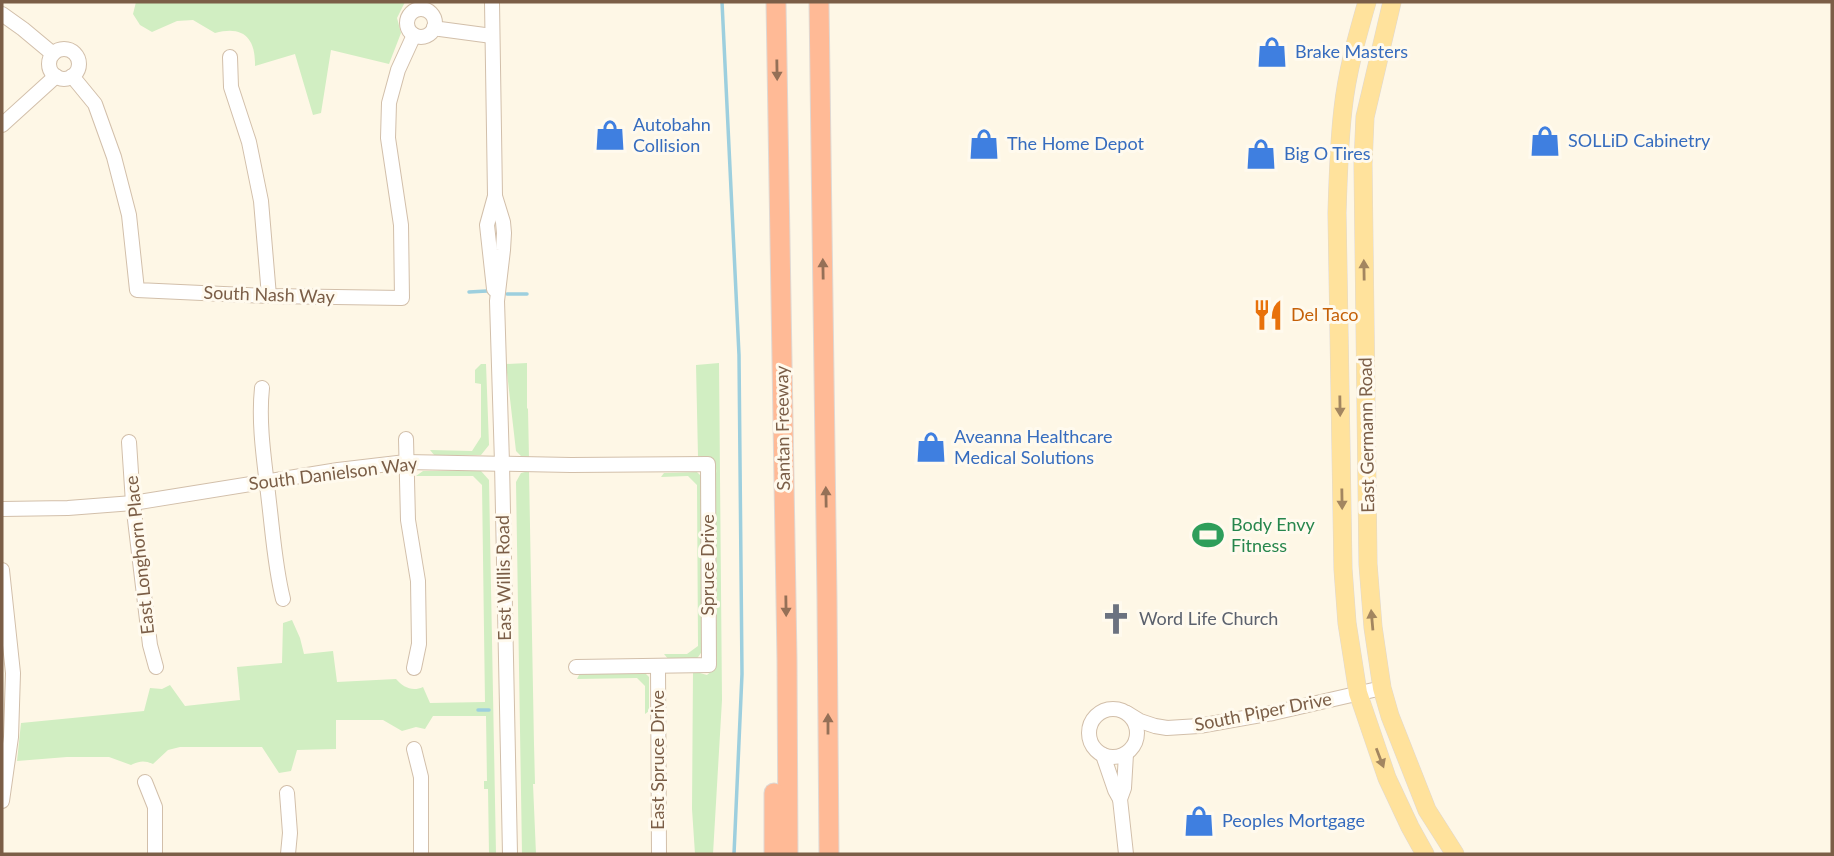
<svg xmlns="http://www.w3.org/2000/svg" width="1834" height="856" viewBox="0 0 1834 856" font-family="Lato,sans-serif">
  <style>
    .green { fill: #d1eec2 }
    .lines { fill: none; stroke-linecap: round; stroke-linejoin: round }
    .stream { stroke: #9dcfde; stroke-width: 3.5 }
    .minor-casing { stroke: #d2bfaa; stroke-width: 16 }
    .major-casing { stroke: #dfd8d3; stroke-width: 19 }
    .highway-casing { stroke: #dfd8d3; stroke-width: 21 }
    .minor { stroke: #fff; stroke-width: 14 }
    .major { stroke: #ffe29c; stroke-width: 18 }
    .highway { stroke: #ffba96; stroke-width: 19 }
    .oneway { fill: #957057 }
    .oneway2 { fill: #a38660 }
    .labels { text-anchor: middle; stroke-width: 6; stroke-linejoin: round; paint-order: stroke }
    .shop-label { font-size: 18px; fill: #366cbe; stroke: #fffaee; text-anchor: start }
    .street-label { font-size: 18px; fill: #7b5e47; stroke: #fffaee }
    .food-label { font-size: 18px; fill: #c56008; stroke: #fffaee; text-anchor: start }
    .leisure-label { font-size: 18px; fill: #27864d; stroke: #fffaee; text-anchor: start }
    .worship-label { font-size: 18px; fill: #5b616d; stroke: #fffaee; text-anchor: start }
  </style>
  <rect width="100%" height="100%" fill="#fef7e6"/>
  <!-- green -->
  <g class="green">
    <path d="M136,2H405L397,18L401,33L389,64L331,50L321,113L313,115L295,54L255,66C256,38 243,25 215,33L193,20L177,21L152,32L140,25L133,14Z"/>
    <path d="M527,363V408L528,409L529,458L522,457L516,451L506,364Z"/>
    <path d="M719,363L722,700L713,854H695L692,809L693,671L707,675C715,668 719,663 715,652L717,600L715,479C719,464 713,455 698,457L696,365Z"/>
    <path d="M481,364H486L489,445L481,455L435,456L430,450L472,451L481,437V384L475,383V370Z"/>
    <path d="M423,471H481L489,480L496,854H489L488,789H484V781H487L486,716H433L425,729L416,727L402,731L383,720H336V749L297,750L291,771L279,773L262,747H180L168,750L153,764C144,760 139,761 131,765L109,757H67L17,761L21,723L144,711L150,688L162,689L170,685L185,706L240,700L237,667L282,663L283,623L292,620L300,638L304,654L333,651L337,682L396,679C403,687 412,692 423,687L430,703L485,702L482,485L473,476H416Z"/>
    <path d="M529,471L534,744L535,784H533L536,854H522L516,482L521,473Z"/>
    <path d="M697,472L702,477L703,650L696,660H669L664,654H687L698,646L697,485L688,476L661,477L664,473Z"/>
    <path d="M580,673H645L649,677V711L645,714V686L637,678L577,679Z"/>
  </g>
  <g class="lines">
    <!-- stream -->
    <g class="stream">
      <path d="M722,2L739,355L742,674L734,854"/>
      <path d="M469,292L487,291"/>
      <path d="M507,294H527"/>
      <path d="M478,710H489"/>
    </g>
    <defs>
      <g id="minor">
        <path d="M492,2L495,196L487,225L494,289"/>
        <circle cx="421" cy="23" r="14"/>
        <path d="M2,14L23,29L53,54"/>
        <path d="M434,27L440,29L492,36"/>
        <circle cx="64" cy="64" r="15"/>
        <path d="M230,57L231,87L249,142L261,201L269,296"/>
        <path d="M72,76L95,104L114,157L129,215L137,290L269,296L402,298L401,225L388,138L389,103L398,70L414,35"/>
        <path d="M2,125L56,76"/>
        <path d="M495,196L503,222L504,233L503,250L497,301L502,463L510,854"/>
        <path d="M262,388C258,425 265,465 269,502C273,535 275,567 283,599"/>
        <path d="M406,439L408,520L418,581L419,644L414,668"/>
        <path d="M129,442L133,503L150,645L156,667"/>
        <path d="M2,509L68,508L133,503L338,470L406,462L571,465L708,464L709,665L576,667"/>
        <path d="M2,570L13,673L11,737L2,801"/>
        <path d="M658,666L659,854"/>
        <circle cx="1113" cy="733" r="24"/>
        <path d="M1127,713L1140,721L1155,726L1167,728L1199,726L1273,713L1382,688"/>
        <path d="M414,749L421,777V854"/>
        <path d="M1103,755L1115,790L1120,799"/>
        <path d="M145,782L155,807V854"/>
        <path d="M287,793L290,833L288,854"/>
        <path d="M1126,854L1120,799L1124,788L1126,754"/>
      </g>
      <g id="major">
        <path d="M1367,2C1357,37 1347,72 1343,109C1339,143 1338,178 1337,213L1343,569L1347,623L1358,693L1387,778L1410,827L1425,854"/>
        <path d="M1392,2L1365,117L1363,164L1368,564L1373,627L1382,688L1390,716L1427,810L1455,854"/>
      </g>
      <g id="highway">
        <path d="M776,2L787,660L788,854"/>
        <path d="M819,2L827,600L829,854"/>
        <path d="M774,854V793"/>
      </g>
    </defs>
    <!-- minor casing -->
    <use href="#minor" class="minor-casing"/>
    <!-- major casing -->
    <use href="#major" class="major-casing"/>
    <!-- highway casing -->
    <use href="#highway" class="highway-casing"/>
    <!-- minor -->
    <use href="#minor" class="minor"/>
    <!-- major -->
    <use href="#major" class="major"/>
    <!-- highway -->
    <use href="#highway" class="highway"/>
  </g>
  <!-- one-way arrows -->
  <defs><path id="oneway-solid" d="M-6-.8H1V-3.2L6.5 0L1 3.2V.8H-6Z" transform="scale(1.75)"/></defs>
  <g class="oneway">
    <use href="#oneway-solid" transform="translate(777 70) rotate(89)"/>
    <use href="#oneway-solid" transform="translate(823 269) rotate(-91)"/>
    <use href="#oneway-solid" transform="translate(826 497) rotate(-91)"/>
    <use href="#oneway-solid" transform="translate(786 606) rotate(89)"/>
    <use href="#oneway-solid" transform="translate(828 724) rotate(-90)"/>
  </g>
  <g class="oneway2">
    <use href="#oneway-solid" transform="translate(1364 270) rotate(-91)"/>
    <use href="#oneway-solid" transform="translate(1340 406) rotate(89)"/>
    <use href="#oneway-solid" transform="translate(1342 499) rotate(89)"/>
    <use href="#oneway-solid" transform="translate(1372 620) rotate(-95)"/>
    <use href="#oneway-solid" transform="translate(1380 758) rotate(69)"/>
  </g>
  <!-- icons -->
  <defs>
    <symbol id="shop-bare" viewBox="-9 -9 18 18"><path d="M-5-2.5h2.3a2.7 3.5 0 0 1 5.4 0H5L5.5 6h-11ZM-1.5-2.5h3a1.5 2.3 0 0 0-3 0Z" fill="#3f7fe0" stroke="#fffaee" stroke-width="2.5" paint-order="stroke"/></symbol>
    <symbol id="restaurant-bare" viewBox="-9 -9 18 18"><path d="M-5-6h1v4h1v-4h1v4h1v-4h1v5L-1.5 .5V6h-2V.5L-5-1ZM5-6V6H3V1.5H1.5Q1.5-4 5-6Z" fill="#e8710a" stroke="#fffaee" stroke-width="2.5" paint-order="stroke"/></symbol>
    <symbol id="stadium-bare" viewBox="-9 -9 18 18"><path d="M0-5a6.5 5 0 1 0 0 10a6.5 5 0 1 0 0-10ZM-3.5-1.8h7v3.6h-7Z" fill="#2e9e5b" stroke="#fffaee" stroke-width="2.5" paint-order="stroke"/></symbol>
    <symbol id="church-bare" viewBox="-9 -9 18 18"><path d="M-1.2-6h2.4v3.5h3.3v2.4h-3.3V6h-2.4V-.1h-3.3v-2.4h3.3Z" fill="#6b7280" stroke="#fffaee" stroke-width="2.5" paint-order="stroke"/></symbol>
  </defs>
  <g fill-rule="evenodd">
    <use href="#shop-bare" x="1250" y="30" width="44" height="44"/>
    <use href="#shop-bare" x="588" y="113" width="44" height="44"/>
    <use href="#shop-bare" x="1523" y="119" width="44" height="44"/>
    <use href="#shop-bare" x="962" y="122" width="44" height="44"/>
    <use href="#shop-bare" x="1239" y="132" width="44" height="44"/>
    <use href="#restaurant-bare" x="1246" y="293" width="44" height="44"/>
    <use href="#shop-bare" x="909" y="425" width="44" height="44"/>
    <use href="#stadium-bare" x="1186" y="513" width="44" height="44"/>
    <use href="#church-bare" x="1094" y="597" width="44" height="44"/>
    <use href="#shop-bare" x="1177" y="799" width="44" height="44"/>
  </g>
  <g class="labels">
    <!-- shop labels -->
    <g class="shop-label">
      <text x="1295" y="58">Brake Masters</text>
      <text x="633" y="131">Autobahn<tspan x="633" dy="21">Collision</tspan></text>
      <text x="1568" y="147">SOLLiD Cabinetry</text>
      <text x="1007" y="150">The Home Depot</text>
      <text x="1284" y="160">Big O Tires</text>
      <text x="954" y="443">Aveanna Healthcare<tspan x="954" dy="21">Medical Solutions</tspan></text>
      <text x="1222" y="827">Peoples Mortgage</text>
    </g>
    <!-- street labels -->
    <g class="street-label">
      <text transform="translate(269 295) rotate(2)" y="6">South Nash Way</text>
      <text transform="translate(783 428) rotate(-91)" y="6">Santan Freeway</text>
      <text transform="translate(1367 435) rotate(-91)" y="6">East Germann Road</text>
      <text transform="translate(333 474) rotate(-7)" y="6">South Danielson Way</text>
      <text transform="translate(140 555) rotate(-96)" y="6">East Longhorn Place</text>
      <text transform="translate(708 565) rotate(-90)" y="6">Spruce Drive</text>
      <text transform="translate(504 578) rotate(-91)" y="6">East Willis Road</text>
      <text transform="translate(1263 712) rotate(-11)" y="6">South Piper Drive</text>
      <text transform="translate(658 760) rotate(-90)" y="6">East Spruce Drive</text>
    </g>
    <!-- food labels -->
    <g class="food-label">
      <text x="1291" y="321">Del Taco</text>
    </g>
    <!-- leisure labels -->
    <g class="leisure-label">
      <text x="1231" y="531">Body Envy<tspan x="1231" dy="21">Fitness</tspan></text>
    </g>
    <!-- worship labels -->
    <g class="worship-label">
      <text x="1139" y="625">Word Life Church</text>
    </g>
  </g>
  <!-- border -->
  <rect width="1834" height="856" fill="none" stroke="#7b5e47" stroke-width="7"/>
</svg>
